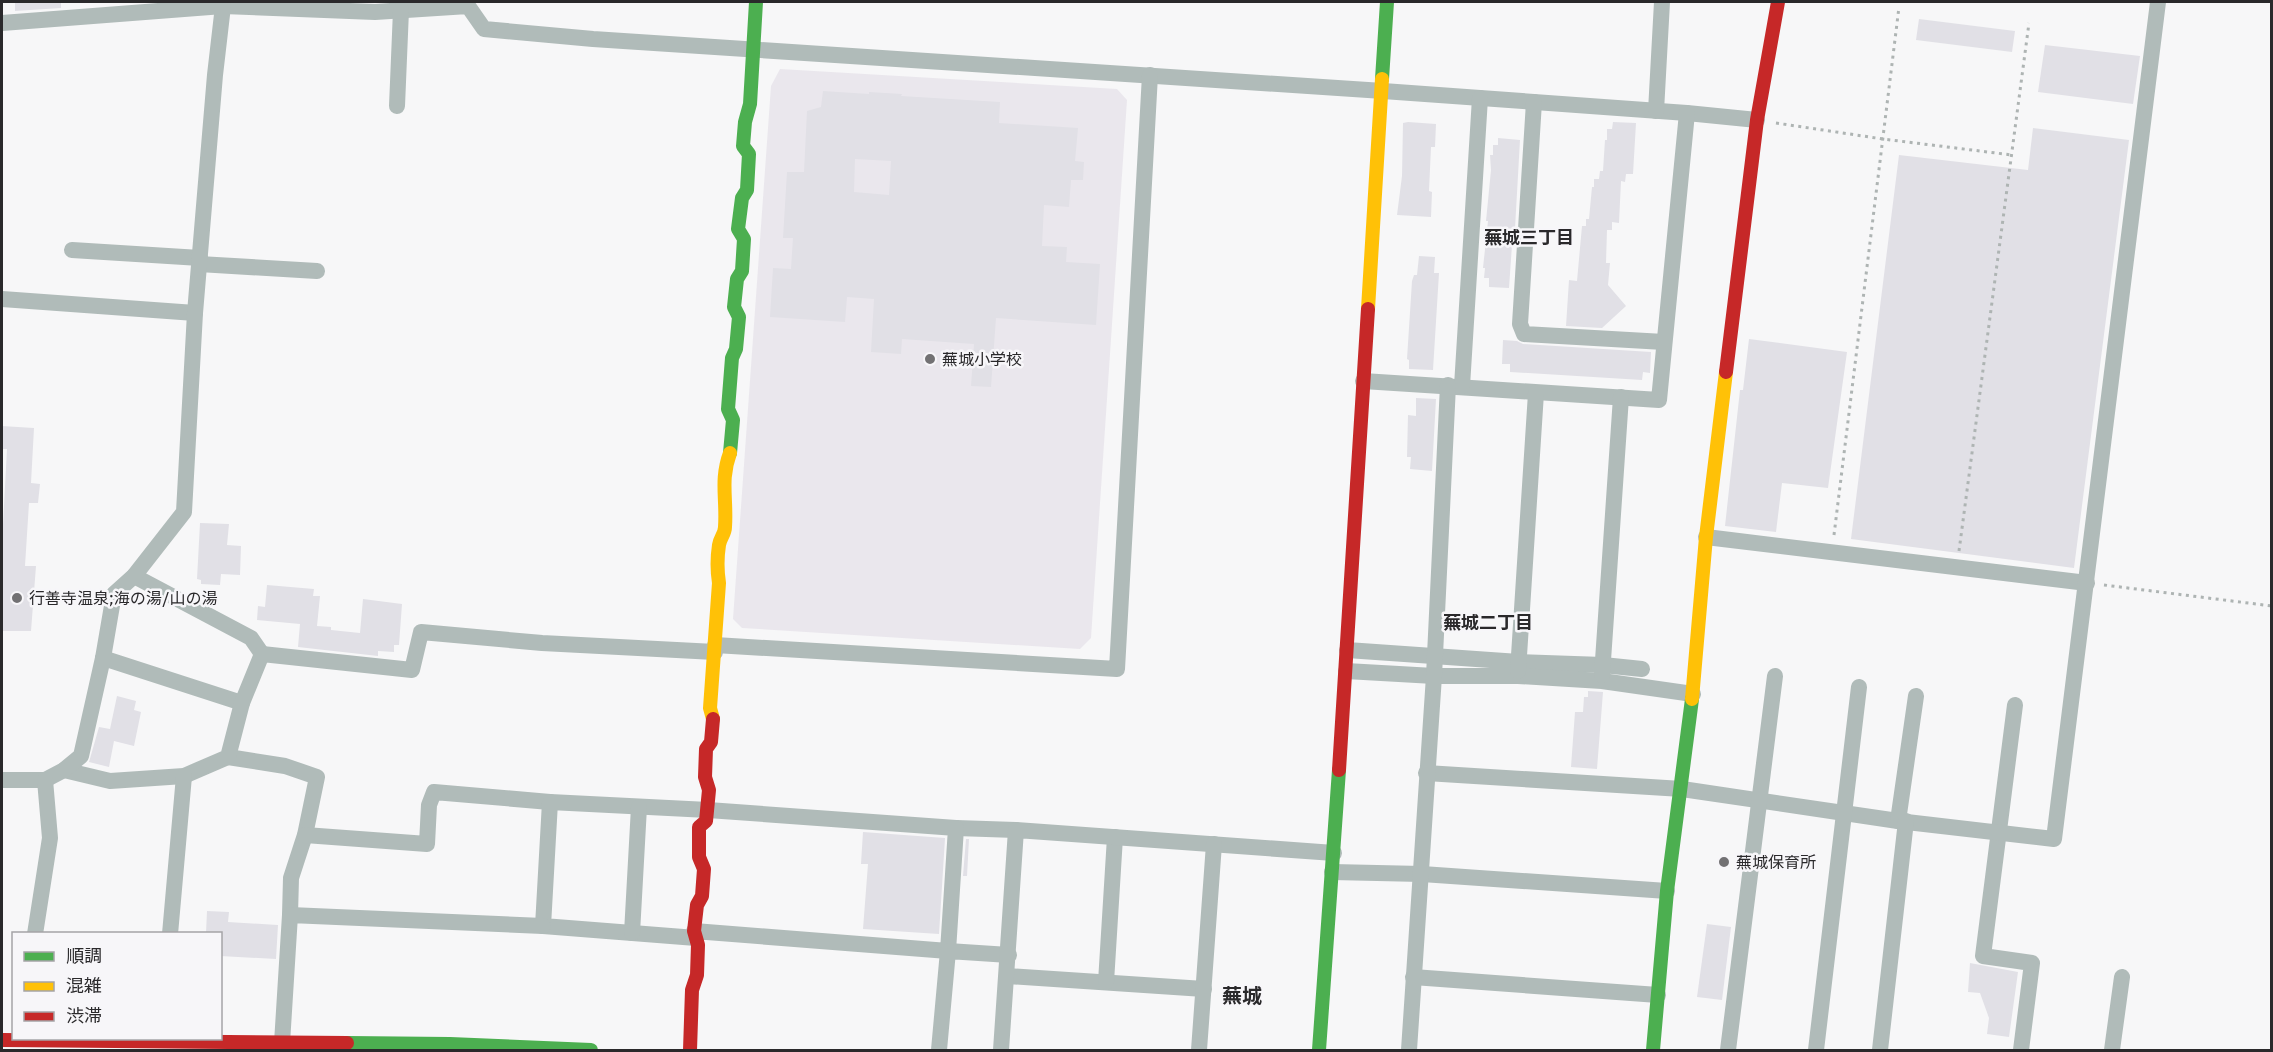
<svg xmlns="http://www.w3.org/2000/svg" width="2273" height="1052" viewBox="0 0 2273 1052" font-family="'Golos Text','Noto Sans JP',sans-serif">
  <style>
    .built { fill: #eae7ed }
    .building { fill: #e1e0e6; fill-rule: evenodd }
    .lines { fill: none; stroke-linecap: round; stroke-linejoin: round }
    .path { stroke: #aeb4b3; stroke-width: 3; stroke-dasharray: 3 4.5; stroke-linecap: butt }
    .street { stroke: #b0bbb9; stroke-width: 16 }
    .fast { stroke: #4caf50; stroke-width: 14 }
    .slow { stroke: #ffc107; stroke-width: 14 }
    .jam { stroke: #c62828; stroke-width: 14 }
    .poi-dot { fill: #727173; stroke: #f7f6f9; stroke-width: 2 }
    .labels { text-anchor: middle; stroke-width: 5; stroke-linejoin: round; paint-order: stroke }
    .poi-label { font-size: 16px; fill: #2a292b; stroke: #f7f6f9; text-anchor: start }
    .neighbourhood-label { font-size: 18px; font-weight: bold; fill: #2a292b; stroke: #f7f6f9 }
    .quarter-label { font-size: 20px; font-weight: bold; fill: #2a292b; stroke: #f7f6f9 }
  </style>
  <rect width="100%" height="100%" fill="#f7f7f8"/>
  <!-- built -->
  <path class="built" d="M780,69L1117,89L1127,100L1091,638L1080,649L742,628L733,619L771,86Z"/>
  <!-- building -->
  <g class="building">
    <path d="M15,2H61V8L15,11Z"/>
    <path d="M1919,19L2015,31L2012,52L1916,40Z"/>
    <path d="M2045,45L2140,56L2133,104L2038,92Z"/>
    <path d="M823,91L869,94V92L902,94L901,96L1000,102L999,123L1078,128L1075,161L1084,162L1083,180H1071L1069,207L1044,205L1042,246L1067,247L1066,262L1100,264L1096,325L996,318L991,387L971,386L974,344L902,339L901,354L871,352L874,299L847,297L845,322L770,317L773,268L791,269L793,238H783L787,172H804L807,111L821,107ZM855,159L891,161L889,195L854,192Z"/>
    <path d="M1408,122L1436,124L1435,147H1431L1429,191L1432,192L1431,217L1397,215L1402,176L1403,123Z"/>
    <path d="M1613,122L1636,123L1633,174H1626L1625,182L1621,181L1619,223L1612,222V230H1607L1606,263H1610L1608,285L1626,306L1602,328L1566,326L1569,280L1577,281L1582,226H1586V219H1589L1592,187H1594V179H1599L1600,171H1603L1605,140H1607V129H1612Z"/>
    <path d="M2033,128L2129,140L2074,568L1851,539L1899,155L2028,170Z"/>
    <path d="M1498,138L1520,140L1514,246L1512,245L1509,288L1489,287V278H1484L1485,268H1483L1488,221H1486L1491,170L1490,155H1493V145H1498Z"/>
    <path d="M1419,256L1435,257L1434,273H1439L1433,370L1409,369V360L1407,359L1412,281L1414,275H1417Z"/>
    <path d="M1749,339L1847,352L1828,488L1782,483L1776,532L1725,526L1740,390H1743Z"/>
    <path d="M1503,340L1517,341L1523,344L1651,352L1650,373L1643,372L1642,380L1510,372V364H1502Z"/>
    <path d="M1416,398L1436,399L1432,471L1410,469L1411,457H1407L1408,415L1416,416Z"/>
    <path d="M2,426L34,428L31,483L40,484L38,503H29L25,566H36L31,631H2V543L7,449H2Z"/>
    <path d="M200,523L229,524L227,545L241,546L240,575L221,574L220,585L201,584V580L197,579Z"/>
    <path d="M267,585L314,589L313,596H320L317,626L331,627V630L360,633L363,599L402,604L399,645H394V652L378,651V656L298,647L300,624L257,620L258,606L265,607Z"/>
    <path d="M1588,691L1603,692L1597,769L1571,767L1575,712H1583L1584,697H1588Z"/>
    <path d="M117,696L136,701L134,710L141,712L134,746L114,741L109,767L89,762L99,727L110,729Z"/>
    <path d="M863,832L945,838L939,934L863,929L868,864H861Z"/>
    <path d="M966,839H969L967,876H963Z"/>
    <path d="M207,911L229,912L228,922L278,925L276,959L220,956V933H206Z"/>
    <path d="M1707,924L1731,927L1722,1000L1697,997Z"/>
    <path d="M1970,963L2018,972L2009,1037L1987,1034L1989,1018L1980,993L1968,992Z"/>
  </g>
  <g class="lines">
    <!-- path -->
    <g class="path">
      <path d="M1776,123L1883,139L2012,155"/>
      <path d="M1834,535L1899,7"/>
      <path d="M1959,551L2029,23"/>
      <path d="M2104,585L2272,606"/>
    </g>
    <!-- street -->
    <g class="street">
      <path d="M2,23L223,6L375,12L468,6L484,29L593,39L1383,91L1687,113L1757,120"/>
      <path d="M1534,102L1520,324L1524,334L1664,342"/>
      <path d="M397,106L401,10"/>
      <path d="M1656,111L1662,2"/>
      <path d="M72,250L200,258"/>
      <path d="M199,264L317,271"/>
      <path d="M2,299L195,313"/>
      <path d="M1363,381L1659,400L1687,113"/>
      <path d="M1462,386L1480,98"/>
      <path d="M1706,537L2087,583"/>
      <path d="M134,576L251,638L262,654"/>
      <path d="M715,645L1117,669L1150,75"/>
      <path d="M1347,650L1519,662L1603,665L1642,669"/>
      <path d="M103,658L242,703"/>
      <path d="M1346,671L1434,676H1518L1602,681L1693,694"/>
      <path d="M1518,671L1536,393"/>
      <path d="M1602,675L1621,397"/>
      <path d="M2015,705L1983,956L2032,963L2021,1050"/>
      <path d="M228,757L285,766L317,777L305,835L291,878L290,915"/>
      <path d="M64,770L110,781L184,776L228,757L242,703L262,654L412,670L421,632L542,643L715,652"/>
      <path d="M1426,773L1682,789L1898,821L2054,839L2158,2"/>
      <path d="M2,780H45L64,770L81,756L103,658L114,594L134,576L184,512L195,313L215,75L223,6"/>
      <path d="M1898,821L1916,696"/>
      <path d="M956,828L1016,830"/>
      <path d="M305,835L427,844L429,805L434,792L550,802"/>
      <path d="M1332,872L1422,874L1667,891"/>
      <path d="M694,931L948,951L956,828L708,810L550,802L543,926L696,938"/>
      <path d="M632,933L639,807"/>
      <path d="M35,934L50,838L45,780"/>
      <path d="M170,934L184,776"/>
      <path d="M1007,976L1204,989"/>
      <path d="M1413,977L1658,995"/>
      <path d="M1106,982L1115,837"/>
      <path d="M282,1043L290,915L543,926"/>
      <path d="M939,1050L948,951L1009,955"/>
      <path d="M1001,1050L1016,830L1334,853"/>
      <path d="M1199,1050L1214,844"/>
      <path d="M1409,1050L1434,676L1448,385"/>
      <path d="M1728,1050L1775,676"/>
      <path d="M1816,1050L1859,687"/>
      <path d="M1880,1050L1906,821"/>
      <path d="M2112,1050L2122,977"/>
    </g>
    <!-- fast -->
    <g class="fast">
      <path d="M1382,79L1387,2"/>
      <path d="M730,453L733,420L728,409L732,358L736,349L739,317L734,307L737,279L742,271L744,239L738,229L742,198L747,190L749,154L743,146L745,122L750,104L756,2"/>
      <path d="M347,1043L450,1044L591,1050"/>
      <path d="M1319,1050L1339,770"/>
      <path d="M1653,1050L1667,891L1692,699"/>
    </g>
    <!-- slow -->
    <g class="slow">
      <path d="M1368,309L1382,79"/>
      <path d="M1692,699L1706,537L1726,372"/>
      <path d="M713,719L710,708L719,583C717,570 717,558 719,545C720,538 725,534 725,527C727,499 720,480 730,453"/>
    </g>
    <!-- jam -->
    <g class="jam">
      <path d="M1726,372L1757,120L1778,2"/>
      <path d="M1339,770L1368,309"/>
      <path d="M2,1040L347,1043"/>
      <path d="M690,1050L692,990L697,975L698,945L694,931L697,905L702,896L704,869L699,857V827L706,821L709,790L705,777L706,749L711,742L713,719"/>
    </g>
  </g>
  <!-- markers -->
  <g class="poi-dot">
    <circle cx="930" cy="359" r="6"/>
    <circle cx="17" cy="598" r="6"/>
    <circle cx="1724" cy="862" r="6"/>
  </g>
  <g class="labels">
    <!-- poi labels -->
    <g class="poi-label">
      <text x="942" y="365">蕪城小学校</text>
      <text x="29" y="604">行善寺温泉;海の湯/山の湯</text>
      <text x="1736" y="868">蕪城保育所</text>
    </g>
    <!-- neighbourhood labels -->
    <g class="neighbourhood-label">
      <text x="1529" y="244">蕪城三丁目</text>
      <text x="1488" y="629">蕪城二丁目</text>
    </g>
    <!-- quarter labels -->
    <g class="quarter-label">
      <text x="1242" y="1003">蕪城</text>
    </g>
  </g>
  <!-- border -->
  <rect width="2273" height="1052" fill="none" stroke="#2a292b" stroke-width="6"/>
  <!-- legend -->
  <rect x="12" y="932" width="210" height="108" fill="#f7f6f9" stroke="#a5a4a7" stroke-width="1.5"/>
  <rect x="24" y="952" width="30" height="9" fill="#4caf50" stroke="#a5a4a7" stroke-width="1.5"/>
  <text x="66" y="962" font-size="18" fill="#2a292b">順調</text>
  <rect x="24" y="982" width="30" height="9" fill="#ffc107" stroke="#a5a4a7" stroke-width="1.5"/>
  <text x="66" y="992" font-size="18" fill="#2a292b">混雑</text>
  <rect x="24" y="1012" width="30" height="9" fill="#c62828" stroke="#a5a4a7" stroke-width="1.5"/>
  <text x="66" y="1022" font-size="18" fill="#2a292b">渋滞</text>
</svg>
